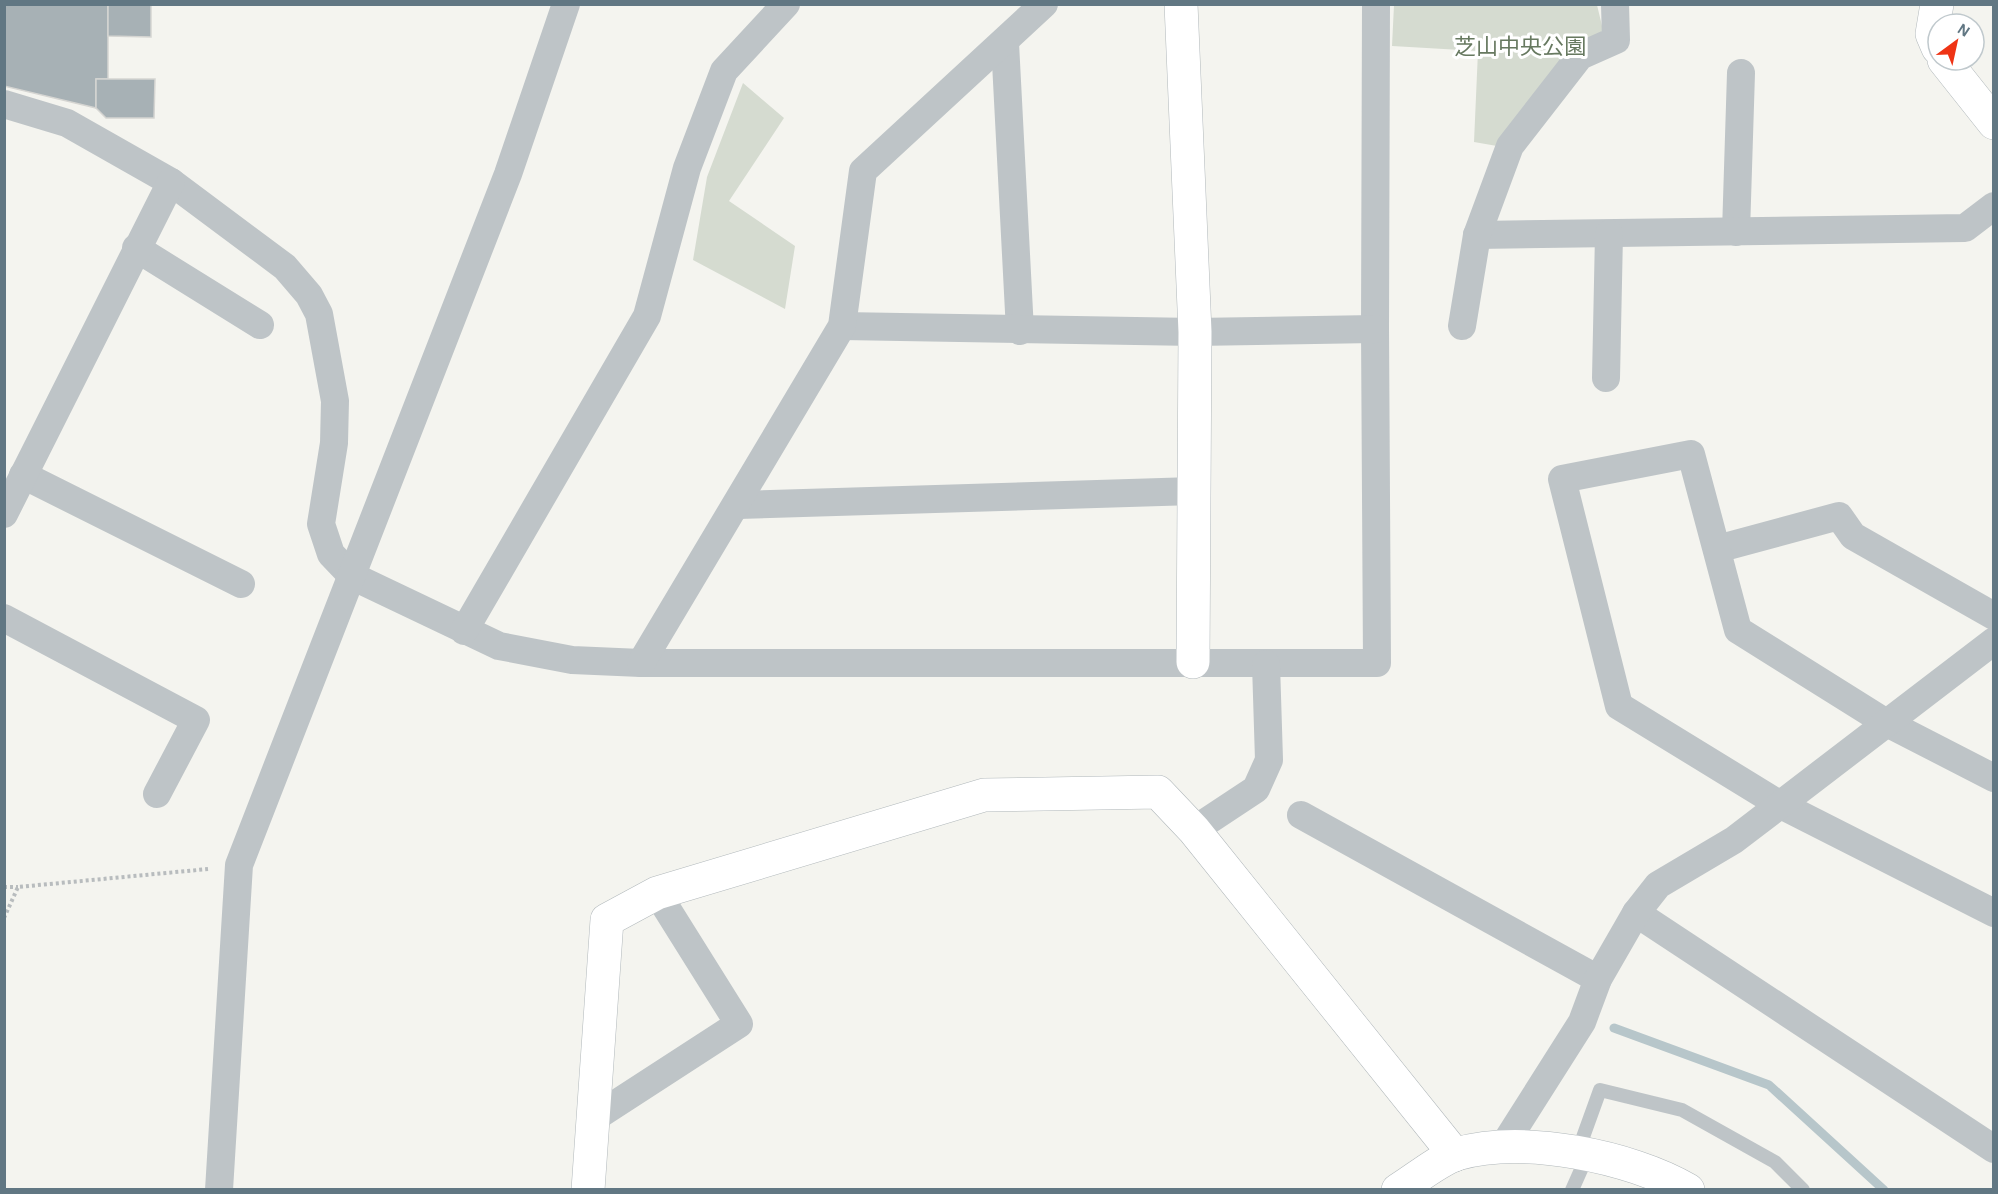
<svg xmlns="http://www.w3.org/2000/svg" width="1998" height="1194" viewBox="0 0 1998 1194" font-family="'Alegreya Sans','Noto Sans JP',sans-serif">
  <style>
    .green { fill: #d5dbd0 }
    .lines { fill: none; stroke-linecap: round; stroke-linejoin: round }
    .stream { stroke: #b7c6ca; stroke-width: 9 }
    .building { fill: #a7b1b5; stroke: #d5d5d2; stroke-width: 1.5 }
    .secondary-casing { stroke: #b1b8bb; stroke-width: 34 }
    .path { stroke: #b8bcbe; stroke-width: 4; stroke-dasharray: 3 3; stroke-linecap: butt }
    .lane { stroke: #bec4c7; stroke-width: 14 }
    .street { stroke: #bec4c7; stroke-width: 28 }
    .secondary { stroke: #fff; stroke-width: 33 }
    .labels { text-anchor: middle; stroke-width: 6; stroke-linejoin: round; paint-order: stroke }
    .park-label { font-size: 22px; fill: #677960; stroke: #fff }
  </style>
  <rect width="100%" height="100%" fill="#f4f4ef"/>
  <!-- green -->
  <g class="green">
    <path d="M1394,5H1597L1603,30L1497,146L1474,142L1478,51L1392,46Z"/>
    <path d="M743,83L784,118L729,201L795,246L785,309L693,260L707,177Z"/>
  </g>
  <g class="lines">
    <!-- stream -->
    <path class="stream" d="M1614,1028L1769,1085L1884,1190"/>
  </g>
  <!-- building -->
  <g class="building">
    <path d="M4,4H108V79H96V108L4,86Z"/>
    <path d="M108,4H151V37L108,36Z"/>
    <path d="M96,79H155L154,118H106L96,108Z"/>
  </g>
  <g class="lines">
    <defs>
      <g id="secondary">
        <path d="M1181,4L1195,332L1193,662"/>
        <path d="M1937,4L1932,34L1938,48"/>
        <path d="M1944,60L1994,123"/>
        <path d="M588,1190L607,920L657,893L984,795L1158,792L1194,830L1455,1155"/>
        <path d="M1398,1190C1416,1179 1437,1161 1457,1154C1523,1135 1630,1156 1688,1190"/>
      </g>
    </defs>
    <!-- secondary casing -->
    <use href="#secondary" class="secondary-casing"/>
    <!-- path -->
    <g class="path">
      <path d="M4,887H18"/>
      <path d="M4,918L18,887L208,869"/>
    </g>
    <!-- lane -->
    <g class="lane">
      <path d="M1578,1151L1600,1090L1682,1110L1775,1162L1803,1190"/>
      <path d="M1572,1190L1588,1154"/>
    </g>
    <!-- street -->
    <g class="street">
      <path d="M1005,43L1020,331"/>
      <path d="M4,104L67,123L171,182L285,267L309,295L319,314L335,401L334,443L321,524L331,554L352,576L499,646L572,660L641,663H1377L1375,329L1376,4"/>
      <path d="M1736,232L1741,73"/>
      <path d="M1477,235L1965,228L1994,206"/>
      <path d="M136,248L260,325"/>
      <path d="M842,326L1195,332L1375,329"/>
      <path d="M1462,326L1477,235L1510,146L1580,56L1616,40L1615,4"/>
      <path d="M1606,378L1609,234"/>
      <path d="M23,475L241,584"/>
      <path d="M738,505L1194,491"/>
      <path d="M4,514L171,182"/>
      <path d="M1717,549L1839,516L1853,536L1994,616"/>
      <path d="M4,618L196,720L157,794"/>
      <path d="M464,631L647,316L687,168L724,71L786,4"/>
      <path d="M641,663L842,326L863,171L1044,4"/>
      <path d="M1994,778L1885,722L1738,630L1691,454L1562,479L1619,706L1779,804L1994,913"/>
      <path d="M1301,815L1598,979"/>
      <path d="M1194,830L1256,789L1269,760L1266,664"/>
      <path d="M1636,913L1994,1149"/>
      <path d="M591,1120L739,1024L657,893"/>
      <path d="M1504,1145L1582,1022L1598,979L1636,913L1658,885L1734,840L1994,641"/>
      <path d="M219,1190L239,865L508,174L566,4"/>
    </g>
    <!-- secondary -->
    <use href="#secondary" class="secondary"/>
  </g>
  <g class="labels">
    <!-- park labels -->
    <g class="park-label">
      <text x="1520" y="54">芝山中央公園</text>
    </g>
  </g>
  <!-- border -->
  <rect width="1998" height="1194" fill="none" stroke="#617783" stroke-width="12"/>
  <!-- north arrow -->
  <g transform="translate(1956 42) rotate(33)"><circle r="28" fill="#ffffff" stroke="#c0c9cd" stroke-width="1.5"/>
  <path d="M0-4.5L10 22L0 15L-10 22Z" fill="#ef3415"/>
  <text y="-9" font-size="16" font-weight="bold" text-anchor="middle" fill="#617783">N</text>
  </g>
</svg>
